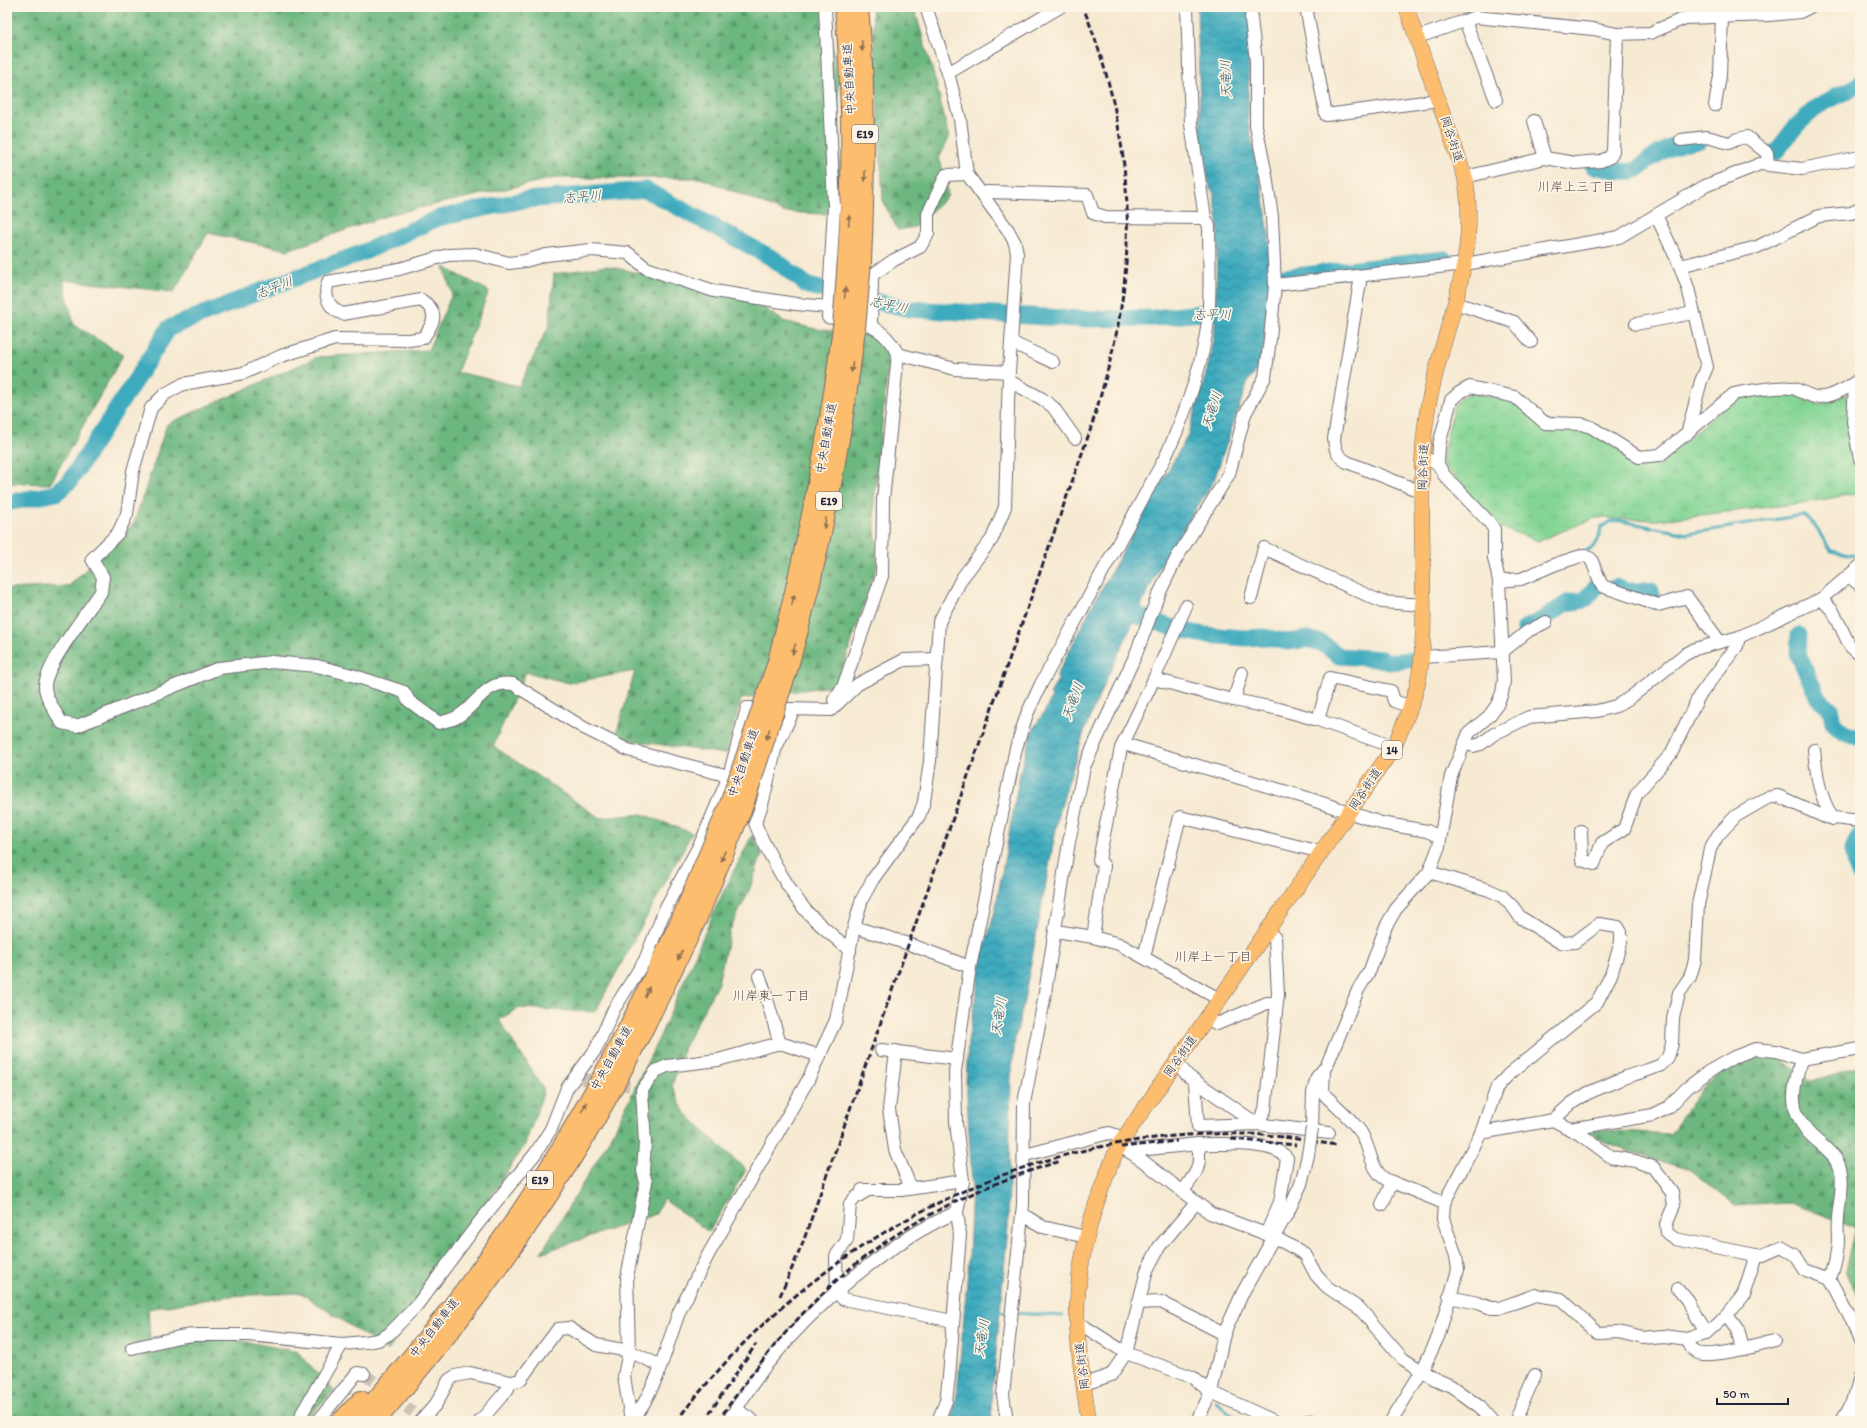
<svg xmlns="http://www.w3.org/2000/svg" width="1867" height="1428" viewBox="0 0 1867 1428" font-family="Itim,'Klee One',sans-serif">
  <style>
    .built { fill: #efd6bc }
    .grass { fill: url(#grass-tufts); stroke: #547c68 }
    .forest { fill: url(#forest-firs); stroke: #476c5d }
    .water { fill: url(#water-waves); stroke: #30667c }
    .lines { fill: none; stroke-linecap: round; stroke-linejoin: round }
    .stream { stroke: #3eaabd; stroke-width: 3 }
    .river { stroke: #3eaabd; stroke-width: 17 }
    .minor-tunnel { stroke: #ccc2b5; stroke-width: 12; stroke-dasharray: 12 6; stroke-linecap: butt }
    .minor-casing { stroke: #6d6870; stroke-width: 14 }
    .major-casing { stroke: #6d6870; stroke-width: 16 }
    .highway-casing { stroke: #6d6870; stroke-width: 20 }
    .minor { stroke: #fff; stroke-width: 12 }
    .major { stroke: #fcbd6e; stroke-width: 15 }
    .highway { stroke: #fcbd6e; stroke-width: 18 }
    .rail { stroke: #22223b; stroke-width: 3; stroke-dasharray: 6 3; stroke-linecap: butt }
    .minor-bridge-casing { stroke: #6d6870; stroke-width: 14; stroke-linecap: butt }
    .highway-bridge-casing { stroke: #6d6870; stroke-width: 20; stroke-linecap: butt }
    .minor-bridge { stroke: #fff; stroke-width: 12 }
    .highway-bridge { stroke: #fcbd6e; stroke-width: 18 }
    .oneway { fill: #8f7054 }
    .labels { text-anchor: middle; stroke-width: 3.5; stroke-linejoin: round; paint-order: stroke }
    .shield { fill: #fcf5e5; stroke: #63616e; stroke-width: 1 }
    .shield-label { font-size: 11px; font-weight: bold; fill: #22223b }
    .street-label { font-size: 12px; fill: #22223b; stroke: #fcf5e5 }
    .water-label { font-size: 13px; font-style: italic; fill: #2d586f; stroke: #fcf5e5 }
    .neighbourhood-label { font-size: 13px; fill: #5b4d4f; stroke: #fcf5e5 }
  </style>
  <defs>
    <pattern id="grass-tufts" width="24" height="20" patternUnits="userSpaceOnUse"><rect width="24" height="20" fill="#85d696"/><path d="M3 7l-1-3M5 7V3M7 7l1-3M15 17l-1-3M17 17v-4M19 17l1-3" fill="none" stroke="#73b782"/></pattern>
    <pattern id="forest-firs" width="22" height="20" patternUnits="userSpaceOnUse"><rect width="22" height="20" fill="#6cb77f"/><path d="M5 1l3.5 6h-7zM16 11l3.5 6h-7z" fill="#589469"/></pattern>
    <pattern id="water-waves" width="16" height="10" patternUnits="userSpaceOnUse"><rect width="16" height="10" fill="#3eaabd"/><path d="M0 5q4-4 8 0t8 0" fill="none" stroke="#348a9b"/></pattern>
  </defs>
  <rect width="100%" height="100%" fill="#fcf5e5"/>
  <filter id="ink" filterUnits="userSpaceOnUse"><feTurbulence type="fractalNoise" baseFrequency=".025" numOctaves="2"/><feDisplacementMap in="SourceGraphic" scale="8" xChannelSelector="R" yChannelSelector="G"/><feConvolveMatrix kernelMatrix="1 2 1 2 8 2 1 2 1" color-interpolation-filters="sRGB"/></filter>
  <filter id="wash" filterUnits="userSpaceOnUse"><feTurbulence type="fractalNoise" baseFrequency=".012" numOctaves="4" result="noise"/><feDisplacementMap in="SourceGraphic" scale="16" xChannelSelector="R" yChannelSelector="G"/><feGaussianBlur stdDeviation="0.9" result="paint"/><feColorMatrix in="noise" values="0 0 0 0 0 0 0 0 0 0 0 0 0 0 0 0 0 1.4 0 .05"/><feComposite in="paint" operator="in"/></filter>
  <g filter="url(#wash)">
    <rect width="100%" height="100%" fill="#f7ead3"/>
    <!-- built -->
    <path class="built" d="M1417,7H1584L1570,23L1485,14V12L1472,10L1430,26L1423,22Z"/>
    <!-- grass -->
    <path class="grass" d="M1471,393L1516,402L1527,414L1570,428L1590,432L1639,462H1653L1666,457L1732,400L1748,396L1788,393L1820,405L1848,394L1855,471L1860,479V493L1803,503L1658,520L1595,518L1538,541L1497,526L1444,466L1442,458L1454,406L1461,397Z"/>
    <!-- forest -->
    <g class="forest">
      <path d="M7,7H827L838,81L840,215L783,212L701,178H555L392,214L288,250L208,233L174,292L63,280L74,325L123,355L50,484L7,483Z"/>
      <path d="M872,7H914L936,83L949,138L939,158L945,175L948,196L915,227L898,230L883,201Z"/>
      <path d="M606,266L746,295L783,321L816,329L870,336L890,348L874,500L877,566L837,685L741,699L726,754L615,738L635,671L569,683L526,672L493,746L600,818L642,814L692,833L595,1012L518,1008L499,1020L544,1090L525,1145L388,1351L301,1293L229,1296L148,1309L151,1350L218,1336L298,1352L334,1391L303,1421H7V589L69,586L134,523L167,424L318,357L428,350L452,294L444,267L489,291L457,372L519,386L549,326L554,274Z"/>
      <path d="M752,835L762,854L749,891L730,930L718,983L684,1047L672,1086L683,1110L706,1133L746,1170L709,1232L663,1199L656,1214L541,1253L612,1135L661,1034L716,907Z"/>
      <path d="M1749,1051L1777,1057L1812,1081L1860,1066V1302L1845,1271L1855,1227L1788,1202L1735,1205L1690,1170L1607,1144L1587,1129L1670,1134L1705,1085Z"/>
    </g>
    <!-- water -->
    <path class="water" d="M1197,7H1250L1248,121L1264,199L1270,243L1266,335L1260,367L1248,381L1214,480L1160,566L1104,684L1085,729L1066,789L1058,818L1023,1006L1015,1039L1011,1077L1008,1228L991,1405L992,1421H951L957,1394L969,1257L972,1185L966,1082L968,1041L983,953L995,911L1020,773L1027,747L1035,726L1045,711L1052,697L1050,694L1059,678L1056,677L1092,606L1187,437L1199,400L1209,362L1215,326L1218,222L1213,191L1210,189L1201,144Z"/>
    <g class="lines">
      <!-- stream -->
      <g class="stream">
        <path d="M1585,551C1598,547 1599,539 1601,527L1612,521H1621L1687,534L1803,515L1813,523L1831,551L1856,555L1860,554"/>
        <path d="M997,1312L1009,1313"/>
        <path d="M1015,1313L1063,1316"/>
        <path d="M1215,1401L1239,1421"/>
      </g>
      <!-- river -->
      <g class="river">
        <path d="M1770,154L1776,152L1796,126L1818,106L1860,84"/>
        <path d="M1593,166C1605,168 1620,173 1633,171C1641,169 1646,161 1653,157C1668,148 1683,141 1700,140"/>
        <path d="M1268,279L1444,259"/>
        <path d="M7,503L56,493L70,481L169,328L271,287L364,252L438,218L524,200L646,190L774,259L808,286L910,309L1079,319L1154,318L1201,313L1238,314"/>
        <path d="M1615,587L1626,591H1651L1654,601"/>
        <path d="M1116,608L1179,630L1205,635L1245,638L1264,637L1288,642L1307,639L1322,643L1339,656L1381,659L1388,662L1409,660"/>
        <path d="M1525,628L1540,621L1567,603L1585,600L1597,586"/>
        <path d="M1799,635L1798,654L1818,698L1830,708L1833,722L1838,728L1844,733L1860,738"/>
        <path d="M1860,835C1849,849 1852,860 1860,875"/>
      </g>
    </g>
  </g>
  <g filter="url(#ink)">
    <g class="lines">
      <!-- minor-tunnel -->
      <g class="minor-tunnel">
        <path d="M582,1079L633,1086"/>
        <path d="M364,1374L413,1412"/>
      </g>
      <defs>
        <g id="minor">
          <path d="M825,7L834,207L828,317C862,323 880,321 898,354L883,500L882,576L843,687L834,700"/>
          <path d="M1306,7L1326,115L1439,100"/>
          <path d="M1465,21L1496,100"/>
          <path d="M1418,37L1476,17L1593,29L1617,34L1650,33L1685,18L1769,15L1800,12L1810,7"/>
          <path d="M948,73L1060,7"/>
          <path d="M1715,105L1720,76L1722,16"/>
          <path d="M1534,121L1545,158"/>
          <path d="M1681,140L1707,137L1729,143L1737,139L1747,137L1767,153L1768,165"/>
          <path d="M1465,177L1545,158L1575,163L1601,161L1610,157L1613,151L1617,34"/>
          <path d="M983,195L987,192L1087,195L1093,213L1105,217L1205,218"/>
          <path d="M1656,215L1680,266L1688,288L1707,367L1701,381L1687,434"/>
          <path d="M1680,266L1757,247L1819,216L1851,213L1860,209"/>
          <path d="M855,274L872,275L894,260L920,247L928,234V214L946,175L967,174"/>
          <path d="M1361,276L1334,439C1335,450 1337,456 1347,462L1422,492"/>
          <path d="M1275,285L1465,264L1619,237L1705,186L1760,164L1802,169L1860,157"/>
          <path d="M1455,303L1514,322L1531,342"/>
          <path d="M1636,324L1693,313"/>
          <path d="M871,325L872,275"/>
          <path d="M1011,342L1053,362"/>
          <path d="M898,354L955,369L1009,372"/>
          <path d="M1009,381L1041,398L1053,407L1075,438"/>
          <path d="M1855,383L1853,422L1860,459"/>
          <path d="M1438,464L1439,445L1451,400L1459,393L1470,387L1515,397L1545,423L1581,424L1591,427L1639,457L1660,455L1734,394C1746,391 1780,386 1792,388C1800,390 1807,395 1815,397C1829,399 1851,387 1860,378"/>
          <path d="M1848,576L1860,585"/>
          <path d="M1499,581L1521,579L1556,564L1584,555L1591,559L1602,586L1658,605L1687,597L1720,642"/>
          <path d="M1251,598L1264,548L1382,602L1424,605"/>
          <path d="M1821,599L1833,611L1850,646L1860,655"/>
          <path d="M1422,657L1502,652L1528,631L1546,622"/>
          <path d="M1154,679L1186,606"/>
          <path d="M1234,700L1242,673"/>
          <path d="M794,709L775,750L762,805L755,823C765,848 790,893 808,913C821,926 836,938 850,951"/>
          <path d="M1318,720L1330,678L1391,691L1394,701L1411,707"/>
          <path d="M1465,743L1473,746L1481,744L1494,734L1529,717L1597,711L1616,706L1631,697L1684,655L1695,649L1739,637L1821,599L1860,566"/>
          <path d="M1124,744L1304,797L1381,823L1427,831L1440,837"/>
          <path d="M1814,750C1817,778 1819,795 1833,819"/>
          <path d="M729,776L628,750L584,728L513,684C484,680 478,705 457,717C452,720 445,721 439,723L409,701L404,692L352,675L317,666L272,662L219,668L77,726L62,723C57,715 45,697 45,687C44,667 88,611 101,592L103,577L92,559L118,533L127,514L133,471L151,408L165,394L183,384L244,373L281,356L335,339L409,340L423,338C434,323 440,312 421,300L343,314C329,309 323,296 328,282L399,269L448,255L475,254L509,263L525,261L546,255L591,250L628,253L646,268L714,291L796,304L828,307"/>
          <path d="M1581,831L1582,860L1594,864L1602,843L1624,829L1637,793L1671,754L1699,696L1737,646L1739,637"/>
          <path d="M1429,872L1489,890L1502,896L1513,907L1520,917L1561,943L1575,942L1599,924L1618,927L1621,932V942L1611,975L1597,1002L1508,1075L1497,1087L1481,1133"/>
          <path d="M854,927L909,944L970,967"/>
          <path d="M1056,931L1093,937L1119,944L1219,999"/>
          <path d="M1093,937L1104,866L1099,860L1121,748L1154,679L1229,699L1279,709L1318,720L1394,747"/>
          <path d="M1144,957L1180,817L1321,852"/>
          <path d="M759,976L764,989L780,1044"/>
          <path d="M1207,1017L1217,1024L1267,1003H1277"/>
          <path d="M881,1050L957,1059"/>
          <path d="M896,1051L889,1109L895,1150L911,1188"/>
          <path d="M1801,1059C1794,1088 1787,1105 1807,1131C1815,1141 1828,1148 1836,1159C1847,1176 1839,1201 1838,1219C1837,1227 1838,1235 1838,1243C1837,1256 1834,1267 1830,1279"/>
          <path d="M1176,1062L1188,1076L1257,1124L1265,1110L1278,994L1275,938L1266,930"/>
          <path d="M1324,1070L1323,1091L1325,1095C1337,1107 1350,1118 1360,1131C1372,1148 1369,1175 1392,1182"/>
          <path d="M1195,1082L1198,1126L1257,1124L1329,1133"/>
          <path d="M1553,1120L1583,1136L1611,1157L1635,1161L1653,1167L1672,1193L1674,1205L1666,1224L1667,1233L1675,1239L1756,1255H1763L1781,1247L1795,1255L1804,1269L1830,1279L1853,1322L1860,1341"/>
          <path d="M1312,1128L1313,1093L1317,1077L1327,1065L1358,990L1370,970L1386,926L1396,909L1429,872L1439,846L1451,776L1469,733L1489,716L1497,705L1502,693L1504,681L1499,581L1494,558V529L1489,522L1444,475L1438,464L1423,457"/>
          <path d="M1570,1129L1653,1115L1669,1107L1687,1088L1708,1072L1734,1057L1755,1049L1776,1051L1801,1059L1860,1049"/>
          <path d="M1198,1144C1220,1145 1273,1140 1287,1158L1280,1202L1266,1234"/>
          <path d="M1119,1145L1143,1161L1210,1213L1274,1237L1305,1254L1316,1275L1327,1287L1360,1309L1403,1359L1433,1378L1451,1386L1480,1407L1492,1421"/>
          <path d="M1128,1151L1198,1144C1202,1167 1196,1174 1182,1192"/>
          <path d="M1025,1155L1109,1133L1124,1138"/>
          <path d="M862,1190H901L963,1181"/>
          <path d="M868,1190L855,1198L850,1204L847,1240L836,1256L837,1292L843,1299L953,1321"/>
          <path d="M1382,1205L1392,1182L1444,1203"/>
          <path d="M1022,1214L1043,1227L1086,1237"/>
          <path d="M1678,1289L1687,1300L1706,1334"/>
          <path d="M1449,1297L1478,1303L1491,1308H1499L1536,1295L1561,1299L1598,1333L1618,1332L1643,1338L1663,1336L1688,1339L1706,1334L1727,1315L1743,1295L1756,1255"/>
          <path d="M1138,1303L1161,1302L1224,1334"/>
          <path d="M1727,1315L1738,1330L1743,1348"/>
          <path d="M1077,1322L1126,1353L1192,1377L1211,1392L1274,1421"/>
          <path d="M1688,1339C1689,1344 1690,1348 1695,1352C1709,1360 1761,1344 1777,1341"/>
          <path d="M132,1348L179,1337L193,1335H248L342,1344L365,1342L378,1340L389,1334L417,1305L477,1225L535,1154L551,1129L567,1088L596,1049L614,1009L645,960L666,907L702,840L729,776L747,708L831,710L858,684L904,660L937,659"/>
          <path d="M1084,1384L1111,1375L1126,1353L1147,1270L1159,1247L1196,1203"/>
          <path d="M736,1409L753,1421"/>
          <path d="M1848,1413L1860,1419"/>
          <path d="M301,1421L302,1413L342,1344"/>
          <path d="M318,1421L357,1373L364,1374"/>
          <path d="M421,1421L436,1404L449,1380L455,1376L470,1373L511,1382"/>
          <path d="M480,1421L507,1390L511,1382L520,1380L558,1329L569,1328L596,1345L629,1351L661,1366"/>
          <path d="M631,1421L624,1376L629,1351L627,1277L646,1182L643,1171L645,1143L642,1090L656,1071L667,1066L718,1060L780,1043L820,1056"/>
          <path d="M632,1421L644,1403L657,1377L679,1312L708,1255L808,1080L836,1020L854,927L862,899L873,879L919,816L924,802L930,761L939,622L962,578L992,539L1005,507L1009,372L1017,254L1015,243L1008,230L967,174L960,119L948,73L926,7"/>
          <path d="M728,1421C741,1402 753,1381 768,1363C815,1304 888,1242 957,1212"/>
          <path d="M938,1421L946,1401L949,1377L960,1234L957,1212L963,1181L956,1123L955,1071L970,967L1016,748L1027,714L1041,684L1166,456C1185,414 1203,367 1208,320C1211,289 1209,257 1209,226L1205,218L1191,124L1187,7"/>
          <path d="M1007,1421L1003,1395L1023,1205L1024,1103L1043,1005L1069,842L1084,767L1136,654L1158,596L1176,559L1229,474L1245,414L1265,377L1270,339L1275,285L1272,217L1266,175L1256,126V61L1251,19L1252,7"/>
          <path d="M1197,1421L1211,1392L1224,1334L1243,1292L1289,1210L1301,1184L1308,1155"/>
          <path d="M1308,1421H1312"/>
          <path d="M1391,1421L1422,1371L1438,1337L1458,1270L1456,1256L1443,1219L1444,1203L1481,1133L1553,1120L1572,1103L1588,1093L1626,1077L1651,1069L1661,1065L1668,1057L1672,1044L1673,1018L1679,993L1690,977L1695,960L1698,905L1710,849L1718,835L1736,816L1767,798L1778,796L1825,817L1860,821"/>
          <path d="M1515,1421L1535,1375"/>
          <path d="M1843,1421L1851,1407L1860,1374"/>
        </g>
        <path id="major" d="M1089,1421C1084,1388 1078,1355 1077,1321C1076,1258 1094,1202 1119,1145L1394,747C1403,725 1413,705 1418,682C1424,652 1424,621 1423,591C1423,534 1418,469 1427,413C1440,332 1481,262 1465,177L1406,7"/>
        <g id="highway">
          <path d="M844,7C852,91 852,175 847,259"/>
          <path d="M859,7C867,92 866,176 862,261"/>
          <path d="M776,665C805,553 828,442 842,327"/>
          <path d="M788,670C820,558 842,445 856,329"/>
          <path d="M341,1421L361,1400"/>
          <path d="M357,1421C418,1351 477,1278 528,1200C588,1109 638,1012 683,914"/>
          <path d="M376,1421C458,1327 533,1227 596,1119C633,1054 665,987 697,920"/>
        </g>
      </defs>
      <!-- minor casing -->
      <use href="#minor" class="minor-casing"/>
      <!-- major casing -->
      <use href="#major" class="major-casing"/>
      <!-- highway casing -->
      <use href="#highway" class="highway-casing"/>
      <!-- minor -->
      <use href="#minor" class="minor"/>
      <!-- major -->
      <use href="#major" class="major"/>
      <!-- highway -->
      <use href="#highway" class="highway"/>
      <!-- rail -->
      <g class="rail">
        <path d="M1231,1139L1296,1145"/>
        <path d="M1121,1147L1177,1141"/>
        <path d="M780,1296L802,1245L1091,428C1103,388 1115,348 1121,307C1137,206 1122,102 1083,7"/>
        <path d="M676,1421C701,1390 726,1360 754,1333C884,1207 1061,1129 1243,1134C1275,1134 1306,1141 1337,1145"/>
        <path d="M704,1421L756,1344"/>
        <path d="M718,1421C749,1376 782,1333 822,1294C888,1229 973,1187 1061,1161"/>
      </g>
      <defs>
        <path id="minor-bridge" d="M1308,1155L1312,1128"/>
        <g id="highway-bridge">
          <path d="M842,327L847,259"/>
          <path d="M856,329L862,261"/>
          <path d="M683,914L729,804L776,665"/>
          <path d="M697,920L743,808L788,670"/>
        </g>
      </defs>
      <!-- minor-bridge casing -->
      <use href="#minor-bridge" class="minor-bridge-casing"/>
      <!-- highway-bridge casing -->
      <use href="#highway-bridge" class="highway-bridge-casing"/>
      <!-- minor-bridge -->
      <use href="#minor-bridge" class="minor-bridge"/>
      <!-- highway-bridge -->
      <use href="#highway-bridge" class="highway-bridge"/>
    </g>
    <!-- one-way arrows -->
    <defs><path id="oneway-solid" d="M-6-.8H1V-3.2L6.5 0L1 3.2V.8H-6Z"/></defs>
    <g class="oneway">
      <use href="#oneway-solid" transform="translate(862 46) rotate(87)"/>
      <use href="#oneway-solid" transform="translate(865 176) rotate(91)"/>
      <use href="#oneway-solid" transform="translate(849 220) rotate(-87)"/>
      <use href="#oneway-solid" transform="translate(845 293) rotate(-85)"/>
      <use href="#oneway-solid" transform="translate(852 367) rotate(97)"/>
      <use href="#oneway-solid" transform="translate(825 523) rotate(101)"/>
      <use href="#oneway-solid" transform="translate(793 600) rotate(-76)"/>
      <use href="#oneway-solid" transform="translate(794 649) rotate(106)"/>
      <use href="#oneway-solid" transform="translate(768 734) rotate(108)"/>
      <use href="#oneway-solid" transform="translate(723 856) rotate(112)"/>
      <use href="#oneway-solid" transform="translate(680 955) rotate(115)"/>
      <use href="#oneway-solid" transform="translate(647 992) rotate(-65)"/>
      <use href="#oneway-solid" transform="translate(584 1107) rotate(-60)"/>
    </g>
  </g>
  <g class="labels">
    <!-- shield labels -->
    <g class="shield">
      <rect x="852" y="125" width="26" height="18" rx="3"/>
      <rect x="816" y="492" width="26" height="18" rx="3"/>
      <rect x="1382" y="741" width="20" height="18" rx="3"/>
      <rect x="527" y="1171" width="26" height="18" rx="3"/>
    </g>
    <g class="shield-label">
      <text x="865" y="138">E19</text>
      <text x="829" y="505">E19</text>
      <text x="1392" y="754">14</text>
      <text x="540" y="1184">E19</text>
    </g>
    <!-- street labels -->
    <g class="street-label">
      <text transform="translate(849 79) rotate(-93)" y="4">中央自動車道</text>
      <text transform="translate(1452 139) rotate(72)" y="4">岡谷街道</text>
      <text transform="translate(826 438) rotate(-80)" y="4">中央自動車道</text>
      <text transform="translate(1423 467) rotate(-88)" y="4">岡谷街道</text>
      <text transform="translate(743 763) rotate(-71)" y="4">中央自動車道</text>
      <text transform="translate(1365 789) rotate(-56)" y="4">岡谷街道</text>
      <text transform="translate(1180 1056) rotate(-55)" y="4">岡谷街道</text>
      <text transform="translate(611 1058) rotate(-61)" y="4">中央自動車道</text>
      <text transform="translate(434 1328) rotate(-52)" y="4">中央自動車道</text>
      <text transform="translate(1082 1366) rotate(-97)" y="4">岡谷街道</text>
    </g>
    <!-- water labels -->
    <g class="water-label">
      <text transform="translate(1225 79) rotate(-92)" y="5">天竜川</text>
      <text transform="translate(582 196) rotate(-5)" y="5">志平川</text>
      <text transform="translate(274 287) rotate(-21)" y="5">志平川</text>
      <text transform="translate(889 304) rotate(12)" y="5">志平川</text>
      <text transform="translate(1212 314) rotate(-1)" y="5">志平川</text>
      <text transform="translate(1211 410) rotate(-72)" y="5">天竜川</text>
      <text transform="translate(1072 701) rotate(-70)" y="5">天竜川</text>
      <text transform="translate(998 1016) rotate(-81)" y="5">天竜川</text>
      <text transform="translate(981 1338) rotate(-82)" y="5">天竜川</text>
    </g>
    <!-- neighbourhood labels -->
    <g class="neighbourhood-label">
      <text x="1576" y="191">川岸上三丁目</text>
      <text x="1213" y="961">川岸上一丁目</text>
      <text x="771" y="1000">川岸東一丁目</text>
    </g>
  </g>
  <!-- margin -->
  <rect width="1867" height="1428" fill="none" stroke="#fcf5e5" stroke-width="24"/>
  <!-- scale -->
  <path d="M1717 1398v6h71v-6" fill="none" stroke="#22223b" stroke-width="2"/>
  <text x="1723" y="1398" font-size="12" fill="#22223b" stroke="#fcf5e5" stroke-width="3" paint-order="stroke">50 m</text>
</svg>
